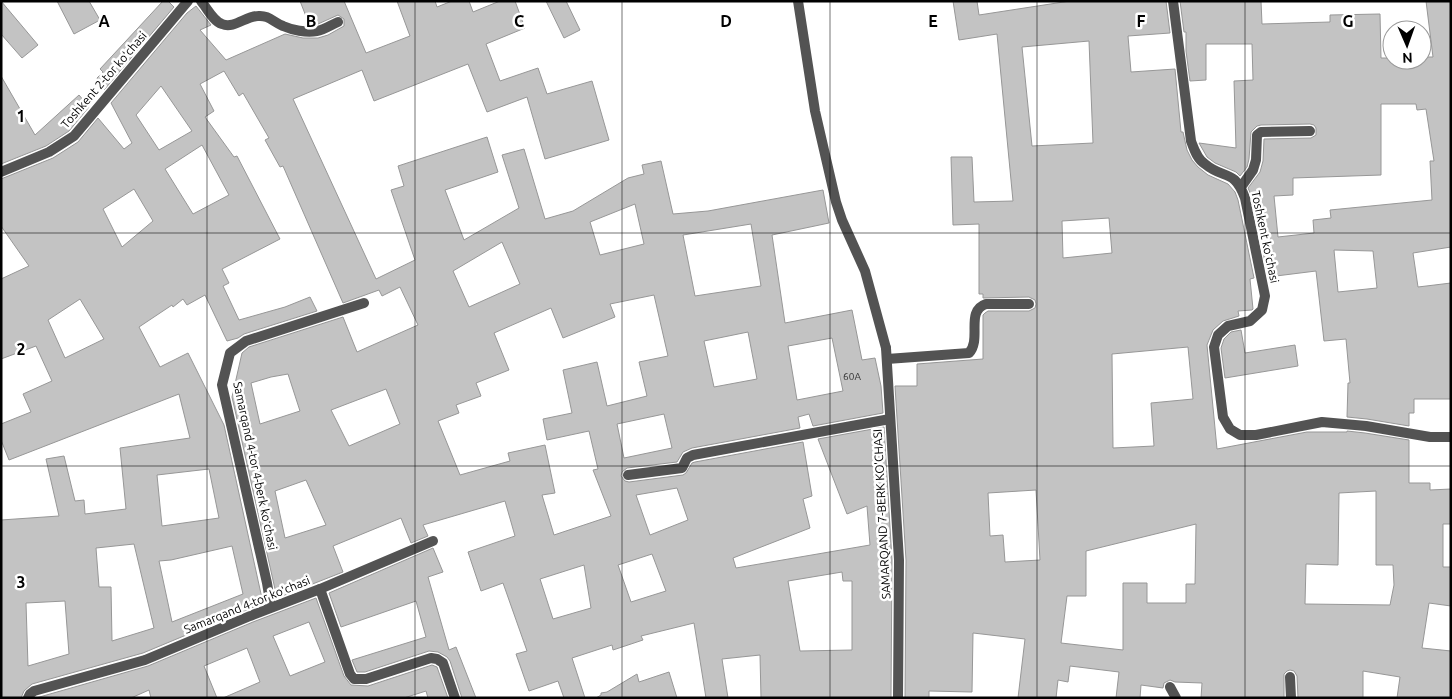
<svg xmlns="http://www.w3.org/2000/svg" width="1452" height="699" viewBox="0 0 1452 699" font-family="Ubuntu,sans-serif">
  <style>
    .building { fill: #c3c3c3; stroke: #979797; fill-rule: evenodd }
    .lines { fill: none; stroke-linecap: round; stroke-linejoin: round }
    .lane { stroke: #535353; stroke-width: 10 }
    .street { stroke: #535353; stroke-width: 10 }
    .grid { fill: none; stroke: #000; stroke-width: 1; stroke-opacity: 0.55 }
    .labels { text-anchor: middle; stroke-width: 5; stroke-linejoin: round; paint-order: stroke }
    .number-label { font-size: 10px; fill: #313131 }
    .street-label { font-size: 12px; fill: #000; stroke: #fff }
    .grid-label { font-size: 16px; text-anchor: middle; font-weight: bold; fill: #000; stroke: #fff; stroke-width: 5; stroke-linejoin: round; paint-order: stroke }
  </style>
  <rect width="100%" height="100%" fill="#fff"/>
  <!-- building -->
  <g class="building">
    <path d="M1,1L38,45L22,58L1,34Z"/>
    <path d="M57,1H89L100,20L74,34Z"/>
    <path d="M163,1H168L174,7L104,90L97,78L103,72L100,69Z"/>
    <path d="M300,1H344L366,53L410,36L397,1H435L437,7L452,1H469L473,12L500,1H515L525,28L486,44L500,81L538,68L547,94L592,81L609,140L545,159L527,97L487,112L468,64L374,101L362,70L293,99L376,279L415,260L391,190L404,186L398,166L487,137L498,172L445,190L464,240L519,208L502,155L524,149L545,219L573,211L628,178L644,174L642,165L661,161L673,214L708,211L823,190L829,223L772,235L785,323L852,310L862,360L875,358L881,386L883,413L813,426L809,414L798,417L800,428L692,448L683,452L677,462L627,468L622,472L621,476L625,481L629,482L683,475L686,473L692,463L695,462L803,442L812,496L803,499L810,528L733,558L736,568L870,545L867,506L847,514L818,439L884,427L892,560L891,698H761L760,655L722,659L728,698H706L694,623L641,636L643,640L613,650L612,645L572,658L585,698H564L558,681L529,691L516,654L527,651L503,583L481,591L468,552L515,536L505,501L423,525L428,536L411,543L401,518L333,546L343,572L277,598L232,397L242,353L249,347L343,317L357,352L418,325L400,287L382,296L379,290L343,303L283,166L280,167L265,140L269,138L243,93L239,96L224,71L200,84L214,111L205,117L234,157L237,156L280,239L222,269L229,283L223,286L239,320L285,307L310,297L317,311L244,334L238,338L227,341L205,295L187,305L183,299L173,307L172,305L139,327L160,367L188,353L224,425L263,603L143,653L32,684L24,691L21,698H1V520L59,516L46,459L64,456L75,501L84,500L85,514L126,509L120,448L190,438L179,394L9,460L1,440V424L31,412L23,394L52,381L36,346L1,359V279L29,266L1,226V179L53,158L78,142L98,118L124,149L132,143L111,103L187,13L196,6L211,25L200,30L226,60L285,34L303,38H318L328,35L344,26V19L338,15L318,24L307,25L309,24ZM161,86L192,131L159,150L136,115ZM202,145L229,195L193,214L165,169ZM134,189L153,221L122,247L103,209ZM635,204L644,244L600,255L590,222ZM751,224L761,286L695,296L683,235ZM502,242L520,284L469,307L453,271ZM654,295L668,356L639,362L647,396L607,406L597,362L563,370L572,413L543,419L547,440L589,431L598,469L593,470L611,516L554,535L542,495L555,493L545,445L508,453L510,461L460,475L438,421L459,413L456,405L481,396L476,383L509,370L494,333L551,308L563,338L615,317L610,304ZM80,299L104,339L65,358L48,320ZM748,332L757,379L714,387L704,341ZM832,338L843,391L797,400L788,346ZM288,374L300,411L260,424L251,383L271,377ZM386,389L400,424L349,446L331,410ZM664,414L672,448L624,458L617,424ZM209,469L219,518L162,526L157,475ZM306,480L326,525L285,538L275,491ZM677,488L688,520L650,535L636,495ZM134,544L154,628L112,641L111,587H99L96,548ZM232,546L243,594L172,622L159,561L171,560ZM652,554L666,591L631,602L618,565ZM584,565L591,608L553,619L540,579ZM842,572L843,581H852V650L800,651L788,581ZM65,601L69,654L28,666L26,603Z"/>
    <path d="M546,1H566L580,30L564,38Z"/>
    <path d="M953,1H977L979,15L1070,1H1166L1170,33L1128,36L1131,72L1175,69L1181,132H1183L1187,150L1192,160L1198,167L1208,175L1228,184L1235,192L1238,200L1254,278L1250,279L1253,309L1252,310L1238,311L1239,316L1223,321L1213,330L1207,345L1217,449L1307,432H1347V431L1365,433L1409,440V483H1430V490L1451,489V524H1443V567H1451V606L1429,603L1422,648L1451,651V698H1397L1400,677L1363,671V698H1298L1297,676L1294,671L1290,670L1287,671L1284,674V698H1201L1202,683L1175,682L1170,680L1164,683L1163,688L1141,685L1140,698H1116L1119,672L1070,666L1068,682L1058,680L1056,698H1018L1025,639L973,633L972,692L929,691V698H905L906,560L895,386H917V364L983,359V315L985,313L988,311H1029L1035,308L1036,304L1035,300L1029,297L983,298V294H979V224L953,225L951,157H972L974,202L1013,201L997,34L959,40ZM1089,41L1093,143L1032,146L1022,47ZM1109,218L1112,253L1063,258L1062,221ZM1188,347L1193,399L1151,403L1154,446L1113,448L1112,354ZM1036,490L1040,560L1005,562L1003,535L990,536L988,493ZM1376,491V565H1393L1394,585L1390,605L1305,604L1306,564L1338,565L1339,493ZM1196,524L1195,584H1186V603H1147V583H1123V650L1061,643L1067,596H1086V551Z"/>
    <path d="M1180,1H1261L1262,24L1330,22V15L1380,14L1381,58H1392V60H1422V57H1433L1426,1H1451V247L1413,253L1418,287L1451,283V399H1414V413H1409V426L1367,419L1347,417L1348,383H1350L1346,339L1324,341L1316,271L1268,277L1252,197L1248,188L1260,172L1263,161L1264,139L1311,138L1316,135V128L1314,125L1310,124L1261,125L1257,126L1251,132L1249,159L1247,167L1240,176L1236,172L1215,163L1207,157L1199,143L1236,148L1234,81L1253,80L1252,44H1206V80L1190,81L1186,51V32H1184ZM1381,104H1416L1417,110L1426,109L1434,161H1430L1432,200L1330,210L1331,218L1313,220L1314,233L1278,237L1274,196L1293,195V178L1381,175ZM1334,250L1373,251L1377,288L1338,292Z"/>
    <path d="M1,76L35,135L79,95L89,107L69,131L46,146L1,164Z"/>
    <path d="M1241,330L1245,353L1295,345L1298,366L1225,378L1221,348L1224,339L1231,332Z"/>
    <path d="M433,548L443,572L428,577L449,650L456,647L476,698H462L450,661L447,657L438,652L429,651L365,672H357L352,660L426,637L416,601L341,627L329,593Z"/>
    <path d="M316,598L344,676L351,685L368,686L432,665L437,667L448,698H428L426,691L404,698H223L260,682L247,648L204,666L217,698H151L149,690L131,698H36L148,666L253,622ZM309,622L325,662L290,676L273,636Z"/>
    <path d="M669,672L677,698H596L601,695V693L607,692L637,674L639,682Z"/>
  </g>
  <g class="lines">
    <!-- lane -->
    <g class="lane">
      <path d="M798,1L815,111L836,202L842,220L865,271L886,348"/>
      <path d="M887,359L969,353C982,339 965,311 986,304H1029"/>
    </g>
    <!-- street -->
    <g class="street">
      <path d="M201,1C207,8 213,21 222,24C234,29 246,16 258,16C269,15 273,22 283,26C292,30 306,33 317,31C324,30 331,25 338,22"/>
      <path d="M1173,1L1191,141C1194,149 1197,159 1205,164C1224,180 1234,168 1245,198L1265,296L1262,310L1250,321L1228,326L1218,335L1214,347L1223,417L1230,429L1240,435H1256L1322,422L1366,426L1430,437H1451"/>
      <path d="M1,172L49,152L74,136L188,1"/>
      <path d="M1241,187L1253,170L1256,160L1257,135L1261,132L1310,131"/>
      <path d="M886,348L899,560L898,698"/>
      <path d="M628,475L682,468L687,458L693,455L890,419"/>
      <path d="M320,589L433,541"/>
      <path d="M271,607L267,583L222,385L230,353L246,341L364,303"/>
      <path d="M1290,677L1291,698"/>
      <path d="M1170,687L1176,698"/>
      <path d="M28,698L30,694L34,691L145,660L250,616L320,589L350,674L354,679H366L431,658L437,659L443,663L455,698"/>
    </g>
  </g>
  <!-- grid -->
  <path class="grid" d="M207,1V698M415,1V698M622,1V698M830,1V698M1037,1V698M1245,1V698M1,233H1451M1,466H1451"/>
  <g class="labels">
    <!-- number labels -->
    <g class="number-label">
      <text x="852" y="380">60А</text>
    </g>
    <!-- street labels -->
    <g class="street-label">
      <text transform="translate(104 80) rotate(-49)" y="4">Toshkent 2-tor koʻchasi</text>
      <text transform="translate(1265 237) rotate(78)" y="4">Toshkent koʻchasi</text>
      <text transform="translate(255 466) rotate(78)" y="4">Samarqand 4-tor 4-berk koʻchasi</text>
      <text transform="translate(882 514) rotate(-93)" y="4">SAMARQAND 7-BERK KO'CHASI</text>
      <text transform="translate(247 605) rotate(-22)" y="4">Samarqand 4-tor koʻchasi</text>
    </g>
  </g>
  <g class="grid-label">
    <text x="104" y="27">A</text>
    <text x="311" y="27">B</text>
    <text x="519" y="27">C</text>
    <text x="726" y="27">D</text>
    <text x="933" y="27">E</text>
    <text x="1141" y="27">F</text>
    <text x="1348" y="27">G</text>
    <text x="21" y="122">1</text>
    <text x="21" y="355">2</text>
    <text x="21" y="588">3</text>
  </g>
  <!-- border -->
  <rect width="1452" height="699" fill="none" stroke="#000000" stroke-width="5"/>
  <!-- north arrow -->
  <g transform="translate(1407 45) rotate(178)"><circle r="24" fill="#ffffff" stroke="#999999"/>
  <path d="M0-4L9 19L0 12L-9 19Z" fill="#000000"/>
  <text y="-8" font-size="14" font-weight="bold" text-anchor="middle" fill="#000000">N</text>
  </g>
</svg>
